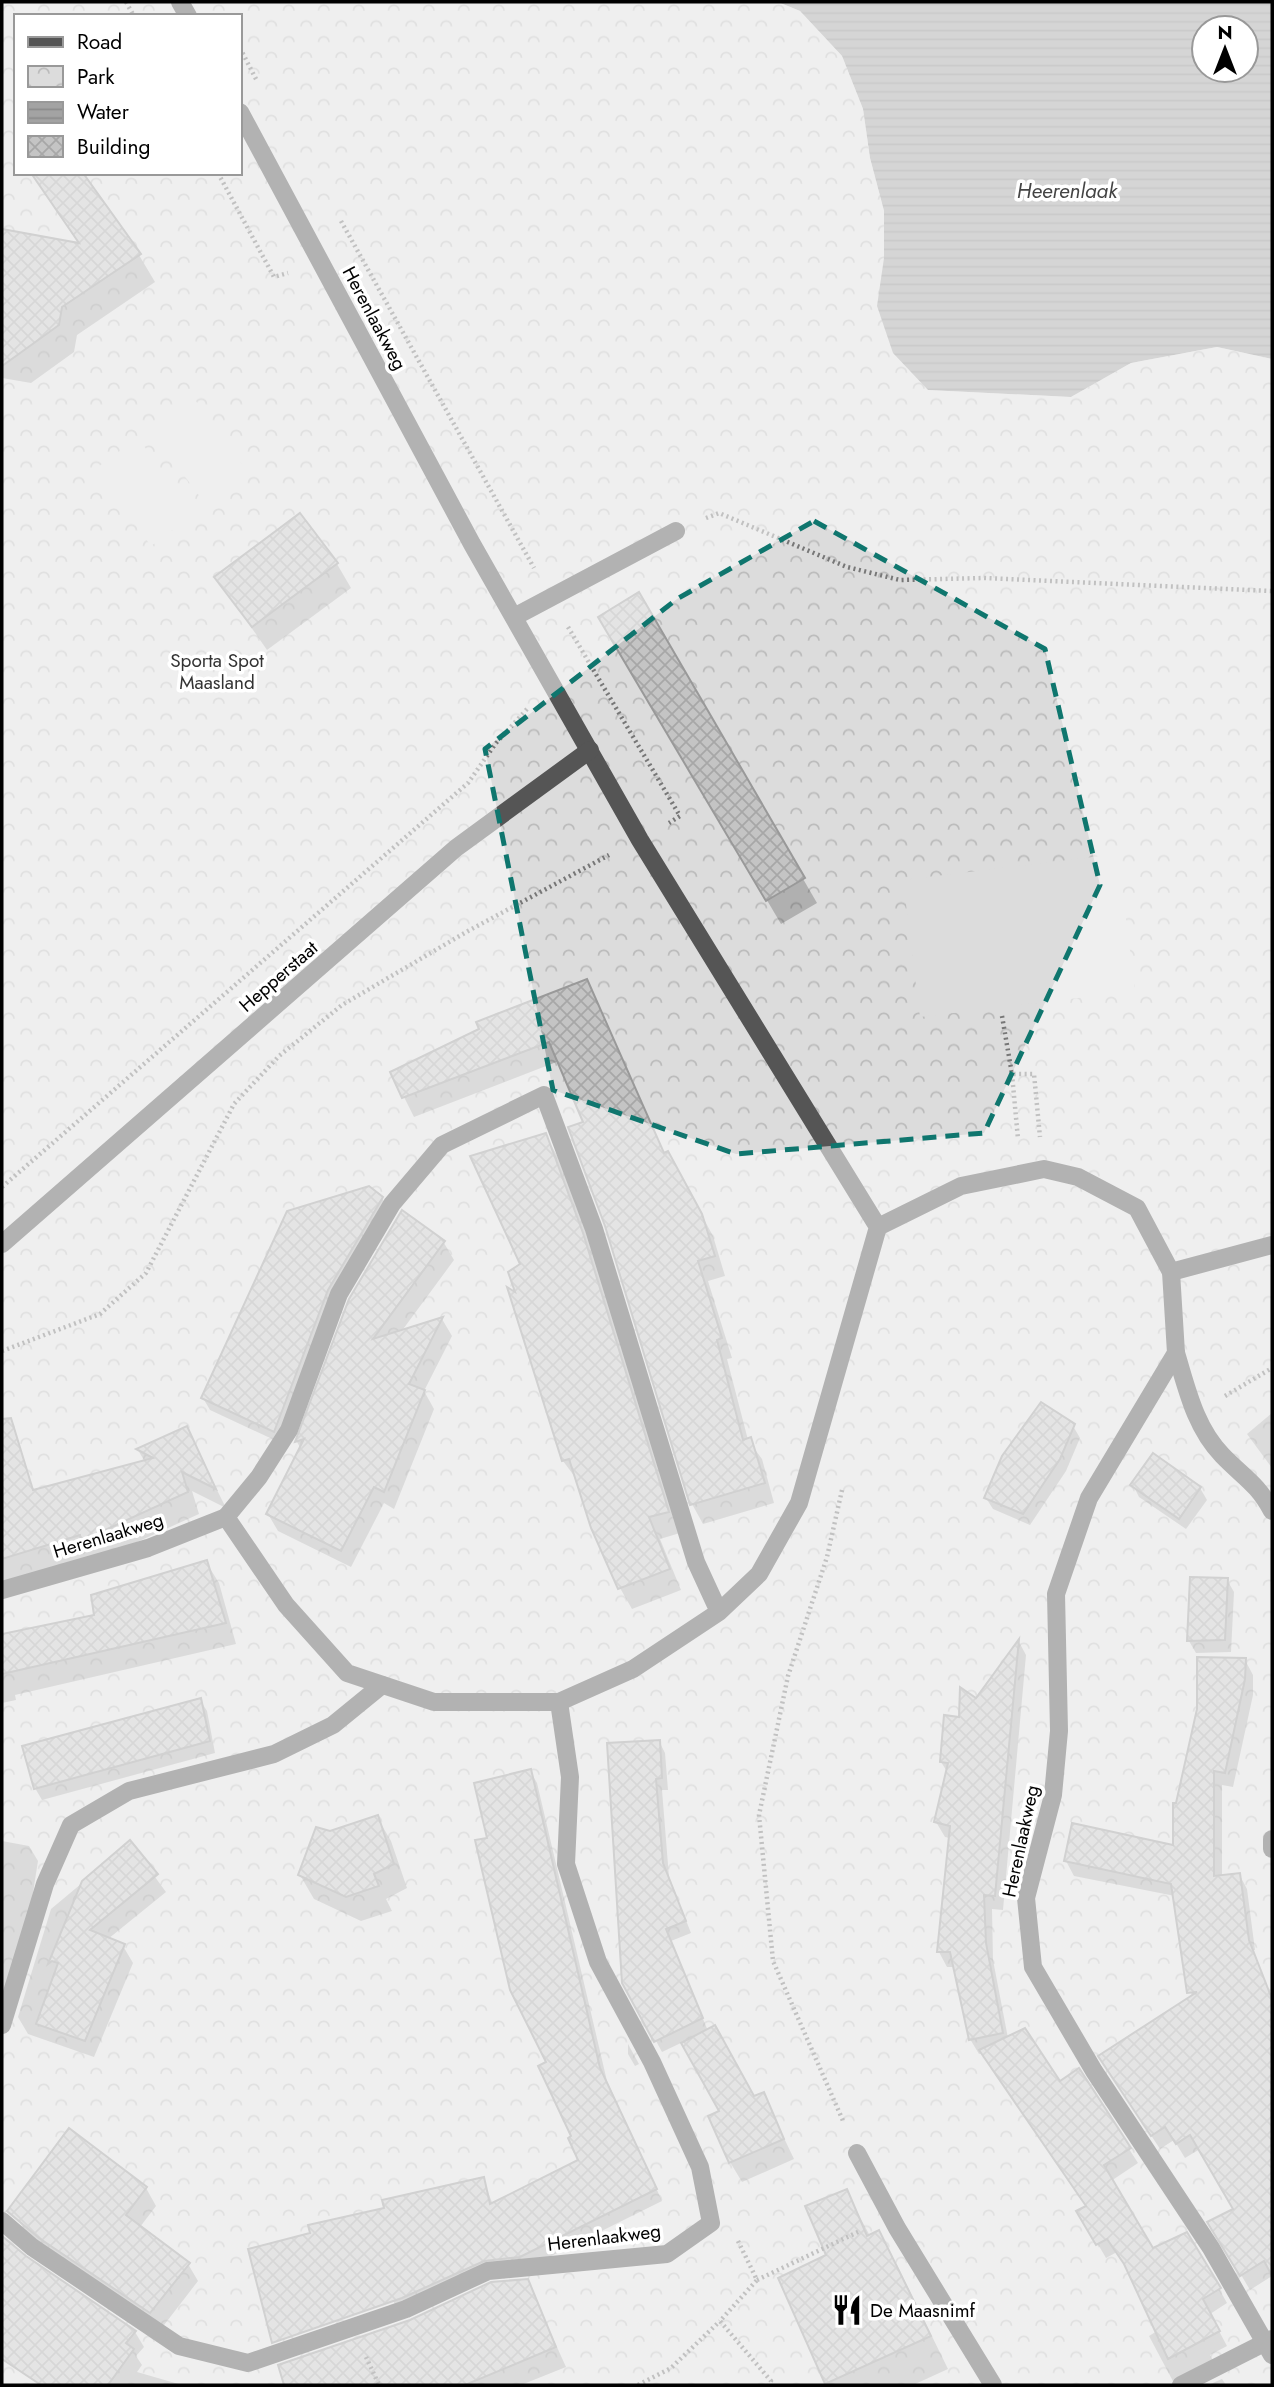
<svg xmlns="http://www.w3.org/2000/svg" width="1274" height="2387" viewBox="0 0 1274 2387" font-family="Jost,sans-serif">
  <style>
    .park { fill: url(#park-crowns); fill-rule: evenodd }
    .pitch { fill: #dcdcdc }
    .water { fill: url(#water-rules); fill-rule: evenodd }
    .shadow { fill: #0003 }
    .building { fill: url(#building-cross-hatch); stroke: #999; stroke-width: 2 }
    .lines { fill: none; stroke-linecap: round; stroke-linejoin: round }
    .path { stroke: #777; stroke-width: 4.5; stroke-dasharray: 2 3.5; stroke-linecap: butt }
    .minor { stroke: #555; stroke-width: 18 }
    .marked { fill: none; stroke: #0f766e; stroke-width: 5; stroke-dasharray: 14 9; stroke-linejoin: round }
    .labels { text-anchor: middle; stroke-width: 7; stroke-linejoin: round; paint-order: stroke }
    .street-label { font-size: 19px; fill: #000; stroke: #fff }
    .park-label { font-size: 19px; fill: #333; stroke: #fff }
    .poi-label { font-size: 19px; fill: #000; stroke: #fff; text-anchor: start }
    .water-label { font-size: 21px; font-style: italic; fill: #444; stroke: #fff }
  </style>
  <defs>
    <pattern id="park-crowns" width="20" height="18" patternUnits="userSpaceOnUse" patternTransform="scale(1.75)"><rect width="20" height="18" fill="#dcdcdc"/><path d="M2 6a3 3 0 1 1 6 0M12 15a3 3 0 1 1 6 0" fill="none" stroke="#bbb"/></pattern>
    <pattern id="water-rules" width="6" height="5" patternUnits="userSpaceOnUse" patternTransform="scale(1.75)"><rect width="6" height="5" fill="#a3a3a3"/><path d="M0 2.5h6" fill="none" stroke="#8b8b8b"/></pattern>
    <pattern id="building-cross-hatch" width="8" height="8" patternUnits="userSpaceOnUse" patternTransform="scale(1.75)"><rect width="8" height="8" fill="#c4c4c4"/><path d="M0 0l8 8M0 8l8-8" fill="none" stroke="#a7a7a7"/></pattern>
  </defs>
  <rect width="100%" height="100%" fill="#fff"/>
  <!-- park -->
  <path class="park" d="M2,2H778L800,11L842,56L863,109L870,158L884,211V258L928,390L1071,397L1131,363L1217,347L1272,359V2385H2ZM16,16H240V173H16Z"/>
  <!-- pitch -->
  <g class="pitch">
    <path d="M193,397L249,474L206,505L149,428Z"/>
    <path d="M138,438L194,514L151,546L95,469Z"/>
    <path d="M1118,854L1135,991L920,1017L903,880Z"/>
  </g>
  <!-- water -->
  <path class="water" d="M778,2H1272V359L1217,347L1131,363L1071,397L928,390L893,353L877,306L884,258V211L870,158L863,109L842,56L800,11ZM1204,28H1246V70H1204Z"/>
  <!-- shadow -->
  <g class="shadow">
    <path d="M31,173L139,255L155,282L77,335L74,352L31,383L2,378V230L79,244Z"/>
    <path d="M337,564L351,588L267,650L217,578Z"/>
    <path d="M638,595L817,903L781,924L600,617Z"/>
    <path d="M587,981L665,1155L679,1173L713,1236L725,1276L708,1281L732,1358L727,1359L748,1440L762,1459L774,1503L703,1524L692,1504L607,1225L585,1123L559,1061L414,1117L392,1073Z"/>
    <path d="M545,1135L558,1157L595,1256L680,1533L660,1539L681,1590L632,1609L620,1588L578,1481L563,1461L511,1291L518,1297Z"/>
    <path d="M382,1198L389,1210L334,1302L281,1443L210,1410L203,1398Z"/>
    <path d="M444,1243L454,1260L401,1332L442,1319L452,1336L424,1391L434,1409L394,1509L384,1503L351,1567L278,1531L268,1514L301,1449L297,1442L351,1300Z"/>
    <path d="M1272,1413V1468L1247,1434Z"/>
    <path d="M1073,1426L1080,1438L1066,1471L1030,1525L993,1509L986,1498Z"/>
    <path d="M186,1428L226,1508L192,1491L199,1514L95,1561L2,1584V1493L30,1484L34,1491L145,1462L138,1450Z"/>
    <path d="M1133,1485L1200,1488L1207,1500L1186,1529L1139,1497Z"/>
    <path d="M206,1562L219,1583L236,1644L15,1695L16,1700L2,1703V1634L96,1616Z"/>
    <path d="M1192,1579L1227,1580L1234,1592L1231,1652L1196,1653L1189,1641Z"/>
    <path d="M1019,1642L1026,1655L1003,1910L992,1909L993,1960L1008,2038L1059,2083L1079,2071L1138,2163L1111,2181L1153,2250L1200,2255L1227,2303L1210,2314L1227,2346L1210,2355L1219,2372L1175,2385L1149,2336L1157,2331L1128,2269L1117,2252L1106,2258L1079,2212L1087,2207L983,2053L979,2054L970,2039L955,1967H947L939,1952L950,1838L945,1837L936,1822L948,1773L941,1762L961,1719Z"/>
    <path d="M1245,1660L1253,1675V1695L1233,1787L1222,1785V1877L1239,1874L1247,1889L1255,1950L1249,1951L1272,2000V2144L1251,2156L1272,2191V2276L1250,2290L1210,2222L1236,2210L1200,2149L1185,2158L1174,2140L1160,2149L1109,2071L1192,1998L1175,1896L1074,1876L1066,1861L1174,1847L1178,1805Z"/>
    <path d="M200,1700L207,1711L215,1753L42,1800L35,1788Z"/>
    <path d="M659,1741L665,1753L668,1790H662L669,1877L691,1933L671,1941L708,2031L754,2098L763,2094L794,2159L742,2182L730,2162L721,2112L683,2042L662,2052L624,1982Z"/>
    <path d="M530,1771L537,1783L607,2081L662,2201L527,2268L491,2272L399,2313L353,2217L483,2179L493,2205L581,2161L548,2063L489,1839Z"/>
    <path d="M377,1817L391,1841L407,1888L386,1899L392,1911L361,1921L314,1899L300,1875L330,1832Z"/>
    <path d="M2,1841L29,1846L38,1861L24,1950L2,2023Z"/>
    <path d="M130,1843L166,1892L108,1939L123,1946L133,1963L94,2057L28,2034L18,2017L51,1909Z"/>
    <path d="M628,2044L639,2064L635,2066L628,2054Z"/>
    <path d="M146,2188L156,2206L140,2227L188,2264L198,2281L161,2329L28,2235L17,2218Z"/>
    <path d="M846,2191L870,2236L878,2233L897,2265L948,2369L913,2385H827L781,2279L828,2256Z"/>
    <path d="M2,2238L25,2258L135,2332L144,2347L136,2356L142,2365L137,2372L182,2385H66L46,2370L40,2378L2,2345Z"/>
    <path d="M527,2281L566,2367L521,2385H431L403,2324Z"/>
    <path d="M1222,2379L1226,2385H1208Z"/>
  </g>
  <!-- building -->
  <g class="building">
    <path d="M31,173H83L141,254L62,307L59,325L2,366V229L79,243Z"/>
    <path d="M300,513L338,563L252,627L214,577Z"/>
    <path d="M639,592L805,878L766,901L598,617Z"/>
    <path d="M587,979L664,1153L668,1151L702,1214L715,1256L698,1261L722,1338L717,1340L743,1440L751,1437L765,1483L690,1505L605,1226L568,1127L583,1122L549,1042L402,1098L390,1072L479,1029L476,1022Z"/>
    <path d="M546,1133L583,1233L669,1512L649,1517L670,1569L618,1589L591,1528L569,1459L562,1461L507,1287L515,1292L508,1272L520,1264L470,1156Z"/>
    <path d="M369,1186L383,1197L328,1290L274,1432L201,1398L287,1211Z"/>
    <path d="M402,1210L445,1241L373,1339L443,1317L409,1384L425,1390L384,1492L374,1487L341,1551L266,1514L304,1439L295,1442L349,1299Z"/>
    <path d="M1041,1402L1075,1424L1060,1459L1023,1514L984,1498L1002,1456Z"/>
    <path d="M11,1418L33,1490L153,1458L136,1449L187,1426L216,1489L182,1472L188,1492L81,1541L80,1535L2,1559V1419Z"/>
    <path d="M1153,1453L1201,1487L1179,1519L1130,1485Z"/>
    <path d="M207,1560L226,1623L2,1674V1634L94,1615L91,1595Z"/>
    <path d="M1190,1577L1228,1578L1225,1640L1187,1641Z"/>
    <path d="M1019,1639L995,1896L984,1895L986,1943L1003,2033L969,2040L950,1952H937L950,1826L934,1822L948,1763L940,1762L944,1715L959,1717L960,1687L976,1698Z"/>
    <path d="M1197,1657L1246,1658L1245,1679L1225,1773L1214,1771V1876L1240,1873L1249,1940L1272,1999V2276L1264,2261L1240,2276L1207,2222L1233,2209L1190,2135L1176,2144L1165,2127L1151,2136L1098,2056L1197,1992L1187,1993L1171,1884L1064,1861L1072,1823L1173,1845V1803H1176L1197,1709Z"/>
    <path d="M201,1698L210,1741L34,1789L22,1746Z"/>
    <path d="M660,1740L662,1778L656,1779L663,1863L686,1921L666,1929L703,2018L654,2042L622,1983L607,1743Z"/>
    <path d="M531,1769L600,2068L657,2189L520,2257L484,2261L402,2298L272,2343L248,2249L310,2233L308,2225L384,2208L382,2200L484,2177L490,2204L578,2160L568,2138L571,2136L538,2066L546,2062L510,1990L475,1840L487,1838L474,1783Z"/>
    <path d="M378,1815L394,1864L374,1874L379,1886L346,1897L298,1875L316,1827L330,1831Z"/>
    <path d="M130,1840L158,1874L90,1930L125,1944L85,2041L36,2024L58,1963L52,1961L48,1964L82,1881Z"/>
    <path d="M715,2025L754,2096L764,2092L784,2139L729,2163L708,2116L719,2111L681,2043Z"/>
    <path d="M1025,2028L1060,2081L1079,2068L1131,2148L1104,2165L1153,2248L1187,2232L1221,2288L1203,2299L1220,2331L1168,2359L1124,2264L1107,2239L1096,2245L1076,2211L1086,2206L979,2050Z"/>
    <path d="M69,2128L147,2187L126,2215L190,2263L150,2313L39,2238L7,2211Z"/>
    <path d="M847,2189L867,2236L879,2230L931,2336L825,2384L778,2278L826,2255L805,2206Z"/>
    <path d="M2,2236L26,2256L136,2331L126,2343L134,2349L108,2385H41L2,2359Z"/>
    <path d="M528,2279L556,2347L465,2385H284L278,2365L410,2320L491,2282Z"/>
  </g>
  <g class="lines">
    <!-- path -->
    <g class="path">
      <path d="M126,2L134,16"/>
      <path d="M240,48L257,81"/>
      <path d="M218,173L274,277L288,273"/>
      <path d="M341,221L534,568"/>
      <path d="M706,518L719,513L847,567L900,580L984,578L1272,591"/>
      <path d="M568,627L680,816L669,823"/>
      <path d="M1002,1016L1012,1074H1034L1040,1137"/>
      <path d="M1012,1074L1018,1139"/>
      <path d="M2,1187L468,783L496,743L528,708"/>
      <path d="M2,1351L100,1314L146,1273L234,1104L279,1056L342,1005L468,931L609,855"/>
      <path d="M1225,1396L1272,1368"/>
      <path d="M842,1490L827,1557L788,1676L759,1815L773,1961L844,2123"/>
      <path d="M738,2241L757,2280L720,2321L771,2381L769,2385"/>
      <path d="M757,2280L860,2231"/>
      <path d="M366,2357L379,2385"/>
      <path d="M638,2385L671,2368L720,2321"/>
    </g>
    <!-- minor -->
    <g class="minor">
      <path d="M180,2L188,16"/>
      <path d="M240,112L472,544L640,840L878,1227L799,1503L759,1574L719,1612L633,1669L559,1702H434L347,1673L286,1605L226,1517L259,1477L289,1430L339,1294L392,1204L442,1145L544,1095L594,1229L696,1562L719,1612"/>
      <path d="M514,617L676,531"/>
      <path d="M878,1227L961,1186L1044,1169L1078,1177L1137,1208L1171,1272L1176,1353L1089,1498L1056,1594L1059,1731L1053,1795L1026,1898L1033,1967L1094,2071L1211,2248L1272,2355"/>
      <path d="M2,1244L456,848L590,750"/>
      <path d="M1171,1272L1272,1245"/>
      <path d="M1176,1353C1187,1389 1195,1427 1222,1455C1243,1477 1257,1483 1272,1511"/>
      <path d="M2,1590L148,1548L226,1517"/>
      <path d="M1272,1839V1849"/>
      <path d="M2,2025L45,1884L71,1825L129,1791L274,1754L333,1725L382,1685"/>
      <path d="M857,2153L897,2228L993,2385"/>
      <path d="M2,2221L32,2247L179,2346L248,2363L406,2309L488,2271L667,2254L711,2223L700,2167L652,2062L598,1962L566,1864L570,1777L559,1702"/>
      <path d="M1181,2385L1272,2339"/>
    </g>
  </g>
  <!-- marked area -->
  <path d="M0 0H1274V2387H0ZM814,521L1045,649L1100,885L984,1133L736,1154L553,1090L485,749L677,599Z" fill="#fff" fill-opacity=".55" fill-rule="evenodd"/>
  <path class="marked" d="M814,521L1045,649L1100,885L984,1133L736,1154L553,1090L485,749L677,599Z"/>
  <!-- icons -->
  <defs>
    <symbol id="restaurant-bare" viewBox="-9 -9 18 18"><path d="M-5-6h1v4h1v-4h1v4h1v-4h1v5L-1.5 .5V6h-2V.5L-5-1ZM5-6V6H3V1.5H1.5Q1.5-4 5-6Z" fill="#000" stroke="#fff" stroke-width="2.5" paint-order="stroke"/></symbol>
  </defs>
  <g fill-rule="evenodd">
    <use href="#restaurant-bare" x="825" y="2288" width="44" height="44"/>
  </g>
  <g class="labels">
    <!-- street labels -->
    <g class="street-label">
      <text transform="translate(375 318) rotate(62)" y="7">Herenlaakweg</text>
      <text transform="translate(278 976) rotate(-41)" y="7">Hepperstaat</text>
      <text transform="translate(108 1535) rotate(-17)" y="7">Herenlaakweg</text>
      <text transform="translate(1020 1841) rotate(-78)" y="7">Herenlaakweg</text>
      <text transform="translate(604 2237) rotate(-7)" y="7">Herenlaakweg</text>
    </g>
    <!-- park labels -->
    <g class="park-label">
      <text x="217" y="667">Sporta Spot<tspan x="217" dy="22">Maasland</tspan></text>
    </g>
    <!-- poi labels -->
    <g class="poi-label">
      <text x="870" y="2317">De Maasnimf</text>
    </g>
    <!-- water labels -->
    <g class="water-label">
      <text x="1067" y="198">Heerenlaak</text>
    </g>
  </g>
  <!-- border -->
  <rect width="1274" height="2387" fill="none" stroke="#000000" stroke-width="7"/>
  <!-- legend -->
  <rect x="14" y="14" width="228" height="161" fill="#ffffff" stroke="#999999" stroke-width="2"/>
  <rect x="28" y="37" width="35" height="10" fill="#555555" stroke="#999999" stroke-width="2"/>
  <text x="77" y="49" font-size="21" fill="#000000">Road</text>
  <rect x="28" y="66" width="35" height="21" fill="url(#park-crowns)" stroke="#999999" stroke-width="2"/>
  <text x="77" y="84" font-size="21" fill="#000000">Park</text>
  <rect x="28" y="102" width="35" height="21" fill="url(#water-rules)" stroke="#999999" stroke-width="2"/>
  <text x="77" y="119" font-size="21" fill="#000000">Water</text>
  <rect x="28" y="136" width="35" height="21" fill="url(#building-cross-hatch)" stroke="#999999" stroke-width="2"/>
  <text x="77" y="154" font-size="21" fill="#000000">Building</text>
  <!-- north arrow -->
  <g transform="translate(1225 49)"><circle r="33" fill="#ffffff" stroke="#999999" stroke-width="2"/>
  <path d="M0-5L12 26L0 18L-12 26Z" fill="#000000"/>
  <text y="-10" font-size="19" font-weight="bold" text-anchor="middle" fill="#000000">N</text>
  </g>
</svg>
